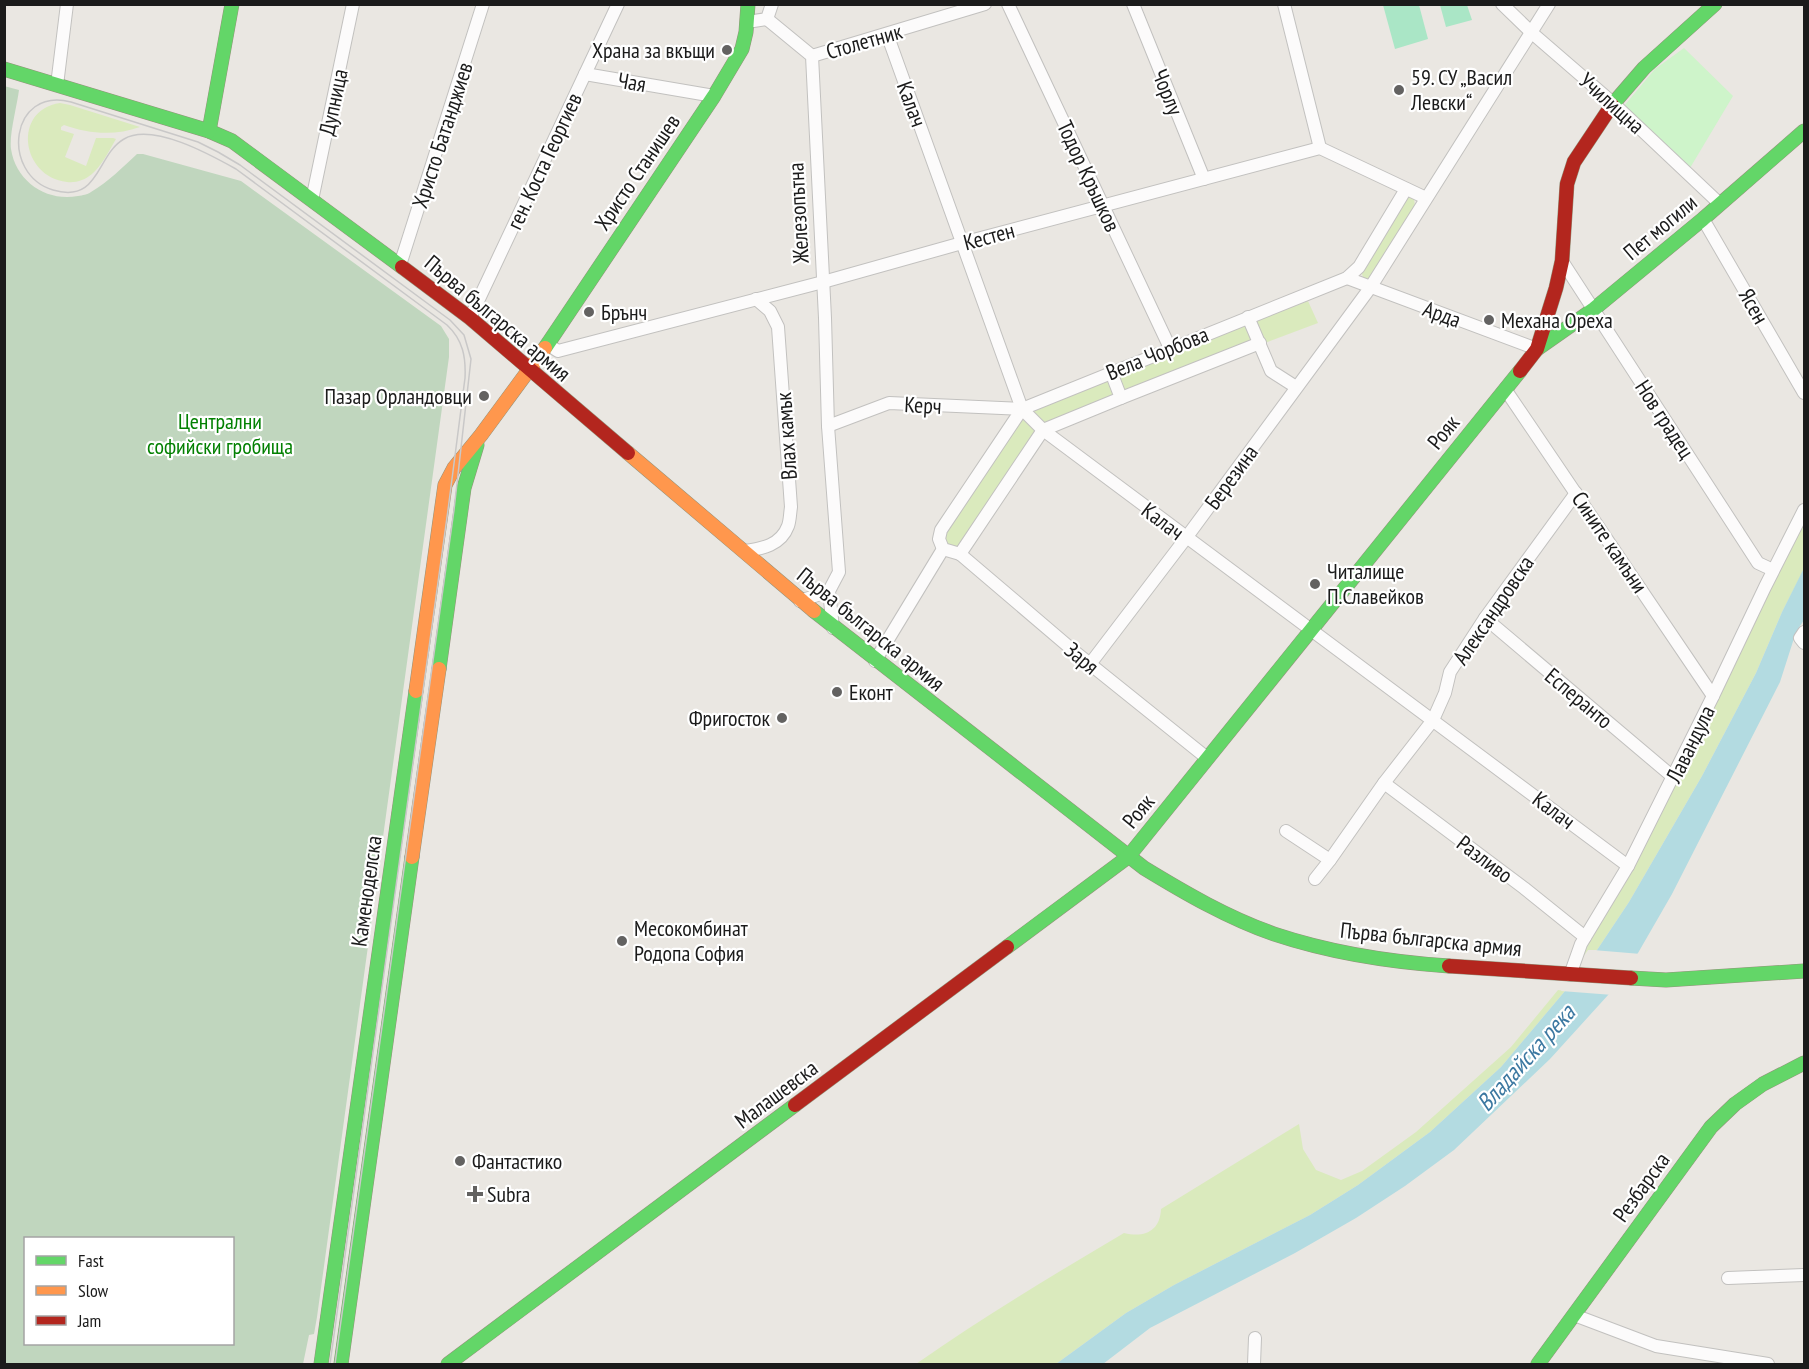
<svg xmlns="http://www.w3.org/2000/svg" width="1809" height="1369" viewBox="0 0 1809 1369" font-family="'PT Sans Narrow',sans-serif">
  <style>
    .grass { fill: #daeabd }
    .cemetery { fill: #c0d6be; fill-rule: evenodd }
    .park { fill: #cef4ca }
    .pitch { fill: #aae6c6 }
    .water { fill: #b3dbe1 }
    .pier { fill: #eae7e2 }
    .lines { fill: none; stroke-linecap: round; stroke-linejoin: round }
    .street-casing { stroke: #c2c1bf; stroke-width: 14 }
    .fast-casing { stroke: #94937b; stroke-width: 15 }
    .slow-casing { stroke: #94937b; stroke-width: 15 }
    .jam-casing { stroke: #94937b; stroke-width: 15 }
    .street { stroke: #fcfbfb; stroke-width: 12 }
    .fast { stroke: #63d668; stroke-width: 14 }
    .slow { stroke: #ff974d; stroke-width: 14 }
    .jam { stroke: #b3261e; stroke-width: 14 }
    .tram { stroke: #c9c8c8; stroke-width: 1.5 }
    .poi-dot { fill: #636261; stroke: #fff; stroke-width: 2 }
    .labels { text-anchor: middle; stroke-width: 4.5; stroke-linejoin: round; paint-order: stroke }
    .street-label { font-size: 22px; fill: #1b1b1b; stroke: #fff }
    .poi-label { font-size: 22px; fill: #1b1b1b; stroke: #fff; text-anchor: start }
    .park-label { font-size: 22px; fill: #038002; stroke: #fff }
    .water-label { font-size: 24px; font-style: italic; fill: #3c78a1; stroke: #fff }
  </style>
  <rect width="100%" height="100%" fill="#eae7e2"/>
  <!-- grass -->
  <g class="grass">
    <path d="M60,103L70,105L140,127C115,136 89,134 64,125L61,127V130L74,134L65,157L86,166L96,138H113L116,139C109,151 102,165 92,174C85,180 76,183 67,182C21,177 12,110 60,103Z"/>
    <path d="M1410,195L1414,198L1415,207L1370,278L1366,279L1363,277L1361,271L1405,196Z"/>
    <path d="M1308,301L1318,323L1265,343L1255,321Z"/>
    <path d="M1248,317L1260,343L1043,430L960,554L943,549L941,530L1022,409Z"/>
    <path d="M1804,510V569L1782,612L1756,673L1702,776L1629,902L1597,950H1588L1570,975Z"/>
    <path d="M1558,990L1565,991L1501,1067L1430,1132L1358,1185L1310,1215L1174,1285L1126,1313L1056,1364H916C983,1317 1053,1275 1124,1233C1145,1238 1160,1231 1161,1209L1299,1124L1303,1149L1316,1170L1341,1180L1362,1171L1416,1132L1511,1047Z"/>
  </g>
  <!-- cemetery -->
  <path class="cemetery" d="M4,86L19,90C17,106 9,135 11,149C16,182 47,202 78,196C83,195 87,195 91,192C108,182 123,167 137,154H143L241,181L441,326L449,339V357L317,1317L314,1334L309,1335L303,1364H5ZM26,1238H232V1344H26Z"/>
  <!-- park -->
  <path class="park" d="M1684,48L1733,96L1690,168L1624,106L1655,69Z"/>
  <!-- pitch -->
  <g class="pitch">
    <path d="M1383,5H1419L1428,39L1395,49Z"/>
    <path d="M1440,5H1467L1472,20L1446,27Z"/>
  </g>
  <!-- water -->
  <path class="water" d="M1804,568V620L1796,632L1780,682L1672,894L1638,953L1609,994L1550,1059L1454,1150L1405,1186L1356,1218L1295,1253L1150,1328L1103,1364H1056L1126,1313L1174,1285L1310,1215L1358,1185L1430,1132L1501,1067L1565,991L1597,950L1629,902L1702,776L1756,673L1782,612Z"/>
  <!-- pier -->
  <path class="pier" d="M1593,950L1641,954L1613,995L1561,991Z"/>
  <g class="lines">
    <defs>
      <g id="street">
        <path d="M1008,4L1170,348"/>
        <path d="M1133,4L1204,179"/>
        <path d="M1284,4L1320,148"/>
        <path d="M1502,4L1532,33L1613,103L1720,204"/>
        <path d="M767,19L812,56L825,318L828,426L839,572L829,591L833,628"/>
        <path d="M747,22L767,19L772,4"/>
        <path d="M887,34L1022,409L1043,430C1238,576 1434,720 1628,866"/>
        <path d="M812,56L985,4"/>
        <path d="M585,74L714,96"/>
        <path d="M57,85L67,4"/>
        <path d="M312,200L353,4"/>
        <path d="M1703,219L1804,393"/>
        <path d="M1562,261L1758,563L1773,570"/>
        <path d="M400,265L483,4"/>
        <path d="M1347,278L1537,349"/>
        <path d="M1248,317L1271,371L1296,387"/>
        <path d="M470,318L618,4"/>
        <path d="M1260,343L1121,398L1043,430L960,554L943,549L939,539L941,530L1022,409L1347,278L1359,267L1406,189"/>
        <path d="M547,344L558,351L823,282L962,243L1320,148L1426,198"/>
        <path d="M1111,372L1121,398"/>
        <path d="M1505,389L1713,696"/>
        <path d="M828,426L889,403L1022,409"/>
        <path d="M744,551C762,549 781,545 788,526C790,521 790,513 791,507L778,327L770,311L756,299"/>
        <path d="M960,554L1075,652L1207,758"/>
        <path d="M800,601L829,591"/>
        <path d="M1485,618L1673,777"/>
        <path d="M1804,632L1800,638L1804,643"/>
        <path d="M875,661L943,549"/>
        <path d="M1090,664L1186,538L1370,288L1549,4"/>
        <path d="M1384,783L1524,888L1585,937"/>
        <path d="M1286,831L1330,860"/>
        <path d="M1315,879L1330,860L1384,783L1433,720L1445,693L1450,672L1485,618L1576,493"/>
        <path d="M1570,975L1581,944L1628,866L1713,696L1765,587L1804,510"/>
        <path d="M1728,1278L1804,1275"/>
        <path d="M1574,1315L1656,1346L1768,1364"/>
        <path d="M1254,1364L1255,1338"/>
      </g>
      <g id="fast">
        <path d="M4,69L209,131L232,141L402,267"/>
        <path d="M1612,105L1644,68L1715,4"/>
        <path d="M209,131L232,4"/>
        <path d="M545,348L714,96L742,49L746,32L748,4"/>
        <path d="M1537,349L1594,309L1703,219L1804,131"/>
        <path d="M814,611L1144,868C1185,893 1228,918 1274,934C1331,953 1389,962 1449,966"/>
        <path d="M439,669L464,488L477,445"/>
        <path d="M1007,947L1128,857L1520,371"/>
        <path d="M1631,978L1666,980L1804,971"/>
        <path d="M321,1364L416,691"/>
        <path d="M341,1364L412,857"/>
        <path d="M448,1364L795,1105"/>
        <path d="M1538,1364L1711,1127L1735,1104L1763,1084L1804,1063"/>
      </g>
      <g id="slow">
        <path d="M628,453L814,611"/>
        <path d="M416,691L445,485L454,468L481,435L545,348"/>
        <path d="M412,857L439,669"/>
      </g>
      <g id="jam">
        <path d="M402,267L470,318L628,453"/>
        <path d="M1520,371L1537,349L1556,288L1562,261L1567,184L1574,162L1612,105"/>
        <path d="M1449,966L1631,978"/>
        <path d="M795,1105L1007,947"/>
      </g>
    </defs>
    <!-- street casing -->
    <use href="#street" class="street-casing"/>
    <!-- fast casing -->
    <use href="#fast" class="fast-casing"/>
    <!-- slow casing -->
    <use href="#slow" class="slow-casing"/>
    <!-- jam casing -->
    <use href="#jam" class="jam-casing"/>
    <!-- street -->
    <use href="#street" class="street"/>
    <!-- fast -->
    <use href="#fast" class="fast"/>
    <!-- slow -->
    <use href="#slow" class="slow"/>
    <!-- jam -->
    <use href="#jam" class="jam"/>
    <!-- tram -->
    <path class="tram" d="M330,1364L448,510L465,378C466,357 463,340 447,325L236,169C211,155 152,122 124,139C96,155 100,204 53,190C0,174 10,86 71,102L198,142L218,152L240,165L450,320L464,335L471,359L454,510L335,1364"/>
  </g>
  <!-- markers -->
  <g class="poi-dot">
    <circle cx="727" cy="50" r="6"/>
    <circle cx="1399" cy="90" r="6"/>
    <circle cx="589" cy="312" r="6"/>
    <circle cx="1489" cy="320" r="6"/>
    <circle cx="484" cy="396" r="6"/>
    <circle cx="1315" cy="584" r="6"/>
    <circle cx="837" cy="692" r="6"/>
    <circle cx="782" cy="718" r="6"/>
    <circle cx="622" cy="941" r="6"/>
    <circle cx="460" cy="1161" r="6"/>
    <path d="M472 1185h6v6h6v6h-6v6h-6v-6h-6v-6h6z"/>
  </g>
  <g class="labels">
    <!-- street labels -->
    <g class="street-label">
      <text transform="translate(864 41) rotate(-16)" y="8">Столетник</text>
      <text transform="translate(632 82) rotate(10)" y="8">Чая</text>
      <text transform="translate(1168 92) rotate(68)" y="8">Чорлу</text>
      <text transform="translate(333 102) rotate(-78)" y="8">Дупница</text>
      <text transform="translate(1612 103) rotate(42)" y="8">Училищна</text>
      <text transform="translate(912 104) rotate(70)" y="8">Калач</text>
      <text transform="translate(442 135) rotate(-72)" y="8">Христо Батанджиев</text>
      <text transform="translate(544 161) rotate(-65)" y="8">ген. Коста Георгиев</text>
      <text transform="translate(637 172) rotate(-56)" y="8">Христо Станишев</text>
      <text transform="translate(1089 176) rotate(65)" y="8">Тодор Кръшков</text>
      <text transform="translate(798 213) rotate(-93)" y="8">Железопътна</text>
      <text transform="translate(1660 227) rotate(-40)" y="8">Пет могили</text>
      <text transform="translate(989 236) rotate(-15)" y="8">Кестен</text>
      <text transform="translate(1754 306) rotate(60)" y="8">Ясен</text>
      <text transform="translate(1442 314) rotate(20)" y="8">Арда</text>
      <text transform="translate(498 318) rotate(40)" y="8">Първа българска армия</text>
      <text transform="translate(1157 353) rotate(-22)" y="8">Вела Чорбова</text>
      <text transform="translate(923 405) rotate(3)" y="8">Керч</text>
      <text transform="translate(1665 419) rotate(57)" y="8">Нов градец</text>
      <text transform="translate(1443 432) rotate(-51)" y="8">Рояк</text>
      <text transform="translate(786 436) rotate(-94)" y="8">Влах камък</text>
      <text transform="translate(1231 477) rotate(-54)" y="8">Березина</text>
      <text transform="translate(1163 521) rotate(37)" y="8">Калач</text>
      <text transform="translate(1610 542) rotate(56)" y="8">Сините камъни</text>
      <text transform="translate(1493 610) rotate(-56)" y="8">Александровска</text>
      <text transform="translate(871 629) rotate(39)" y="8">Първа българска армия</text>
      <text transform="translate(1082 658) rotate(40)" y="8">Заря</text>
      <text transform="translate(1579 698) rotate(40)" y="8">Есперанто</text>
      <text transform="translate(1690 744) rotate(-64)" y="8">Лавандула</text>
      <text transform="translate(1554 810) rotate(37)" y="8">Калач</text>
      <text transform="translate(1138 811) rotate(-51)" y="8">Рояк</text>
      <text transform="translate(1485 859) rotate(37)" y="8">Разливо</text>
      <text transform="translate(366 891) rotate(-82)" y="8">Каменоделска</text>
      <text transform="translate(1431 939) rotate(6)" y="8">Първа българска армия</text>
      <text transform="translate(776 1094) rotate(-37)" y="8">Малашевска</text>
      <text transform="translate(1641 1187) rotate(-54)" y="8">Резбарска</text>
    </g>
    <!-- poi labels -->
    <g class="poi-label">
      <text x="715" y="58" text-anchor="end">Храна за вкъщи</text>
      <text x="1411" y="85">59. СУ „Васил<tspan x="1411" dy="25">Левски“</tspan></text>
      <text x="601" y="320">Брънч</text>
      <text x="1501" y="328">Механа Ореха</text>
      <text x="472" y="404" text-anchor="end">Пазар Орландовци</text>
      <text x="1327" y="579">Читалище<tspan x="1327" dy="25">П.Славейков</tspan></text>
      <text x="849" y="700">Еконт</text>
      <text x="770" y="726" text-anchor="end">Фригосток</text>
      <text x="634" y="936">Месокомбинат<tspan x="634" dy="25">Родопа София</tspan></text>
      <text x="472" y="1169">Фантастико</text>
      <text x="487" y="1202">Subra</text>
    </g>
    <!-- park labels -->
    <g class="park-label">
      <text x="220" y="429">Централни<tspan x="220" dy="25">софийски гробища</tspan></text>
    </g>
    <!-- water labels -->
    <g class="water-label">
      <text transform="translate(1526 1058) rotate(-48)" y="8">Владайска река</text>
    </g>
  </g>
  <!-- border -->
  <rect width="1809" height="1369" fill="none" stroke="#1b1b1b" stroke-width="12"/>
  <!-- legend -->
  <rect x="24" y="1237" width="210" height="108" fill="#ffffff" stroke="#a4a4a4" stroke-width="1.5"/>
  <rect x="36" y="1256" width="30" height="9" fill="#63d668" stroke="#a4a4a4" stroke-width="1.5"/>
  <text x="78" y="1267" font-size="18" fill="#1b1b1b">Fast</text>
  <rect x="36" y="1286" width="30" height="9" fill="#ff974d" stroke="#a4a4a4" stroke-width="1.5"/>
  <text x="78" y="1297" font-size="18" fill="#1b1b1b">Slow</text>
  <rect x="36" y="1316" width="30" height="9" fill="#b3261e" stroke="#a4a4a4" stroke-width="1.5"/>
  <text x="78" y="1327" font-size="18" fill="#1b1b1b">Jam</text>
</svg>
